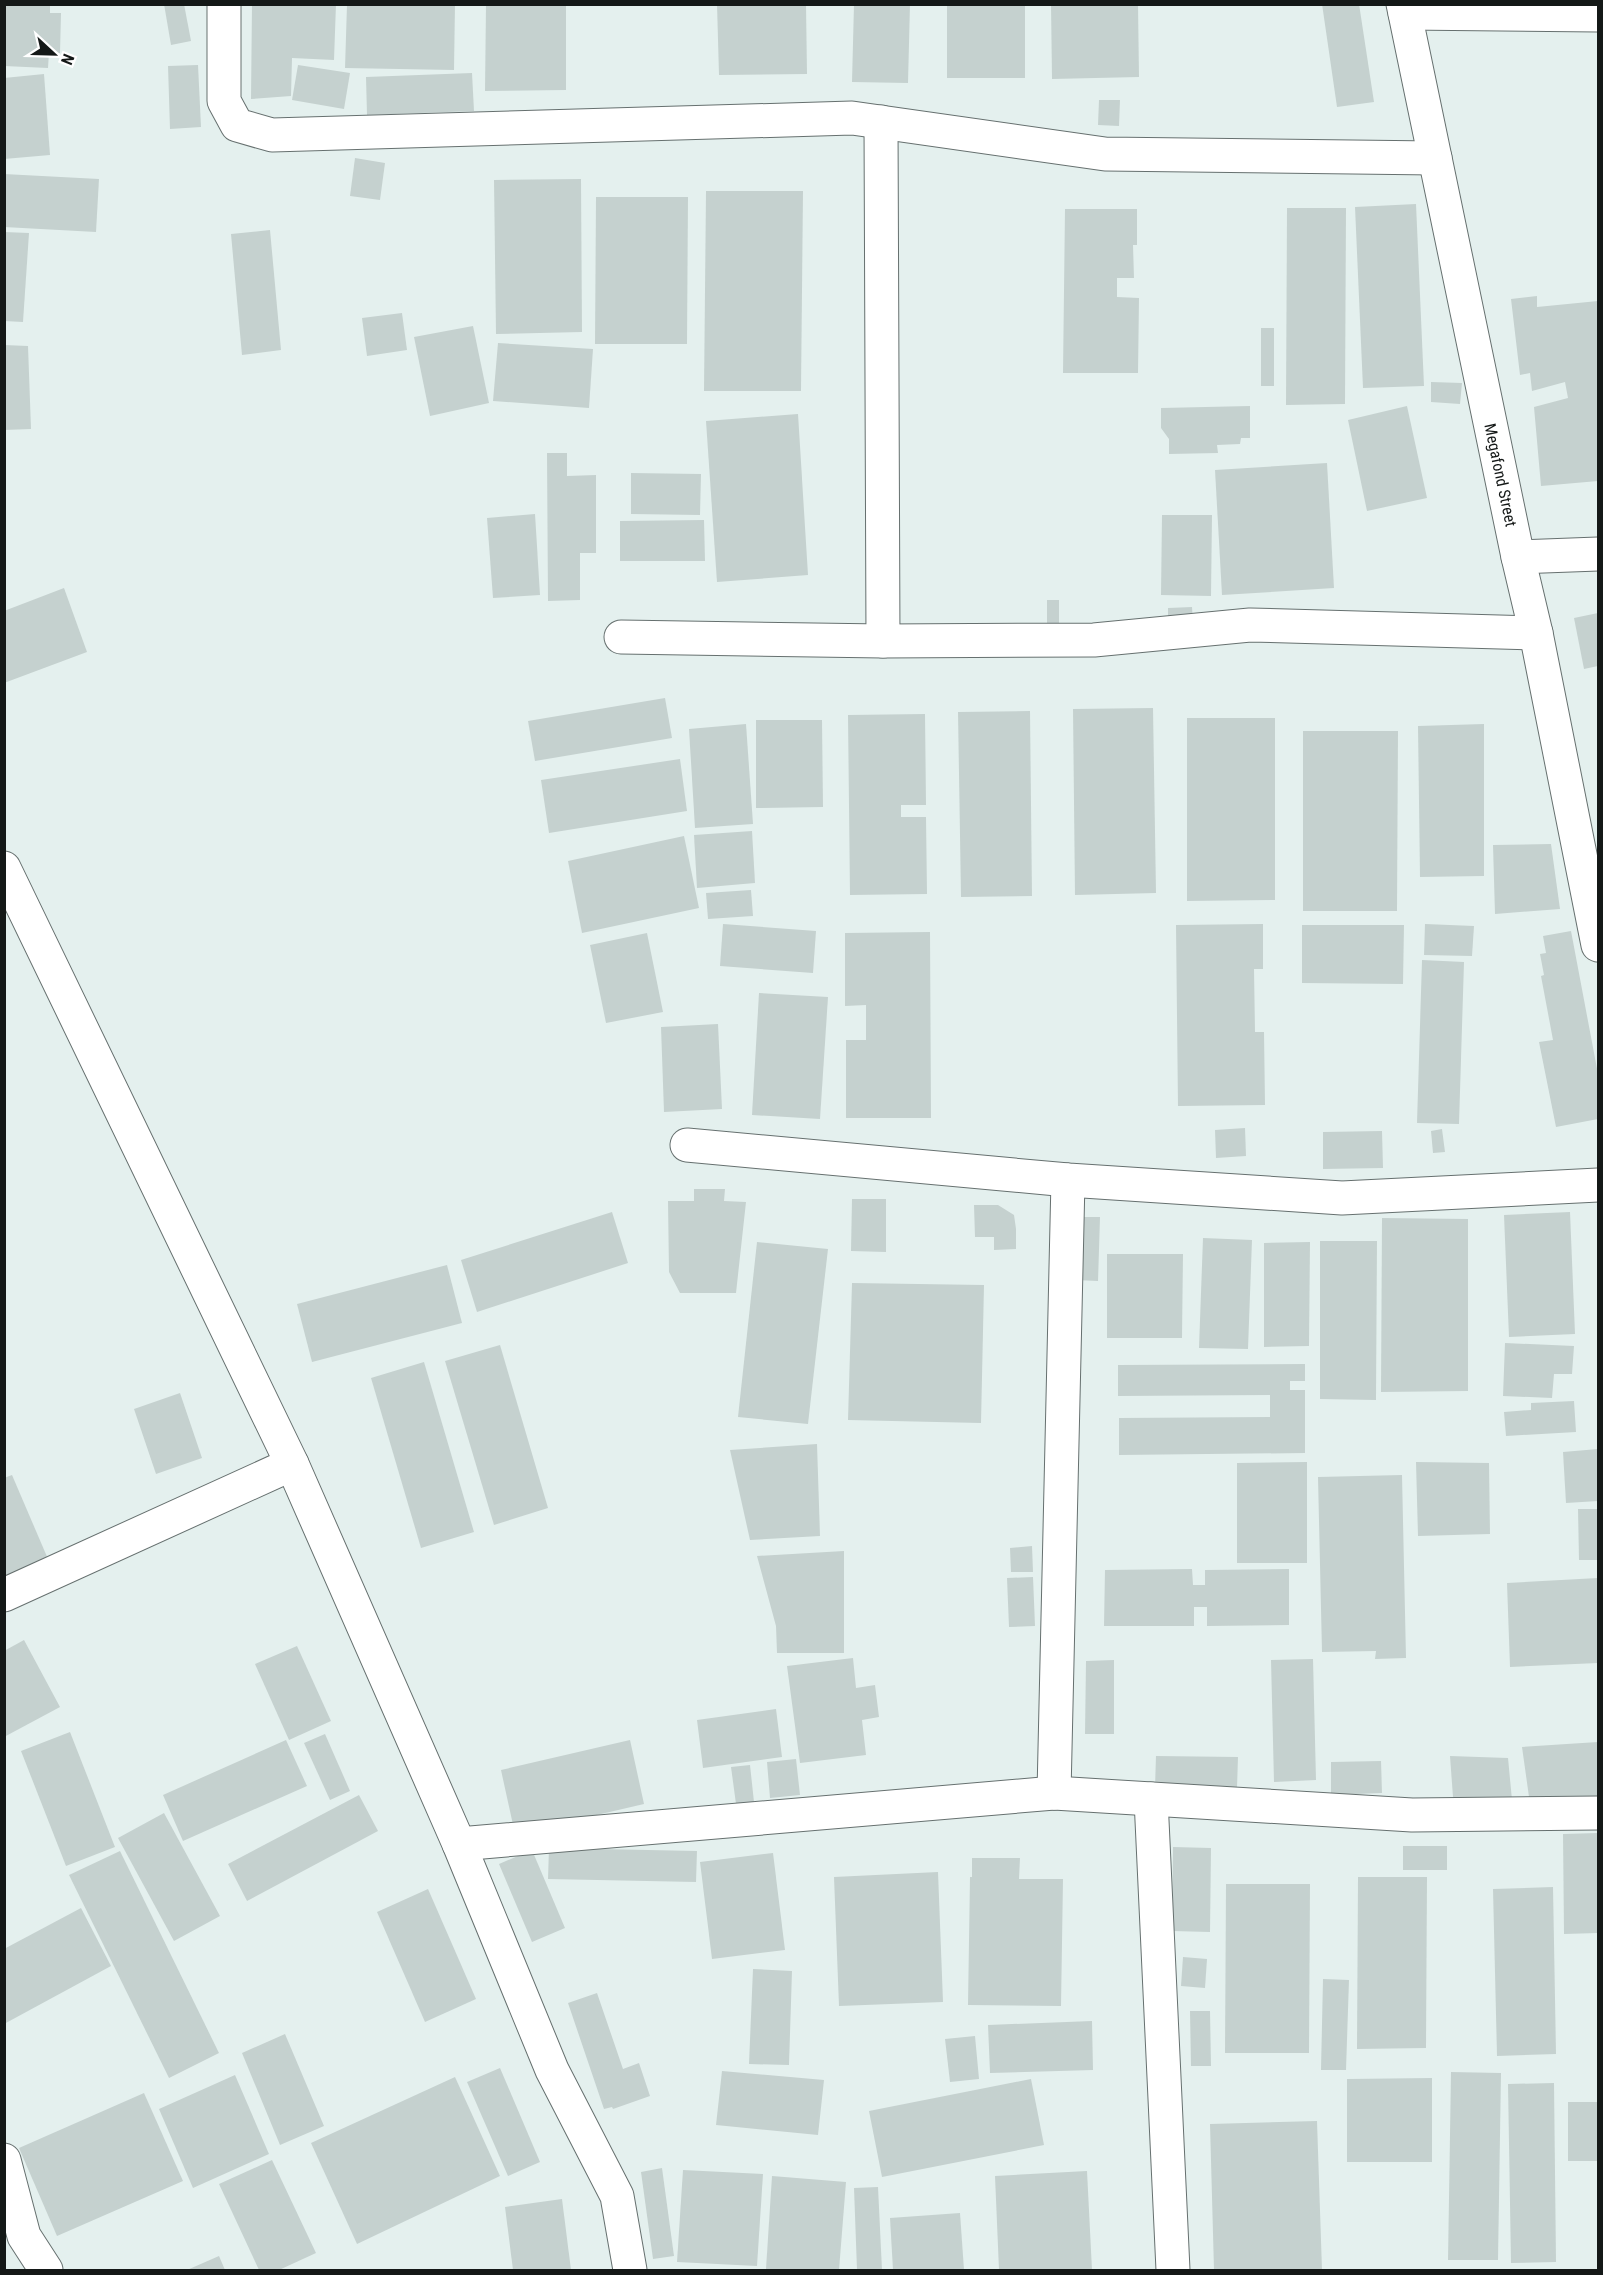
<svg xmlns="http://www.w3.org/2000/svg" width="1603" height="2275" viewBox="0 0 1603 2275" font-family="'Roboto Condensed',sans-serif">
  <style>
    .building { fill: #c5d1cf }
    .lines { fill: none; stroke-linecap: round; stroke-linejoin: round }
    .minor-casing { stroke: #66706f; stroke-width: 35 }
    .minor { stroke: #fff; stroke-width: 33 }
    .labels { text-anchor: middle; stroke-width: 6; stroke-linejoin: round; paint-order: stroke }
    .street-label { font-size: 16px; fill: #141817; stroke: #fff }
  </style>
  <rect width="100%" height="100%" fill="#e4f0ee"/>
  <!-- building -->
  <g class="building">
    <path d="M4,4H50V13H61L60,53L49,52L48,68L4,66Z"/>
    <path d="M164,4H184L191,41L171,45Z"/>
    <path d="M252,4H336L334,60L292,58L291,96L251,99Z"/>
    <path d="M347,4H455L454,70L345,68Z"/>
    <path d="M486,4H566V90L485,91Z"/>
    <path d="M717,4H806L807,74L719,75Z"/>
    <path d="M854,4H910L908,83L852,82Z"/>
    <rect x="947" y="4" width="78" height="74"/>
    <path d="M1051,4H1138L1139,77L1052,79Z"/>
    <path d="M1322,4H1359L1374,102L1337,107Z"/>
    <path d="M198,65L201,127L170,129L168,66Z"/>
    <path d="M298,65L350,73L344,109L292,100Z"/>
    <path d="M472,73L474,111L367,115L366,77Z"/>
    <path d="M44,74L50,155L4,159V78Z"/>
    <path d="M1099,100H1120L1119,126L1098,125Z"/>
    <path d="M355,158L385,163L380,200L350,196Z"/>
    <path d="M4,174L99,179L96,232L4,227Z"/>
    <path d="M581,179L582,332L496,334L494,180Z"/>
    <path d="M706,191H803L801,391H704Z"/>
    <path d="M596,197H688L687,344H595Z"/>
    <path d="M1416,204L1424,386L1363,388L1355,207Z"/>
    <path d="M1287,208H1346L1345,404L1286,405Z"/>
    <path d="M1065,209H1137V245H1133L1134,278H1117V297L1139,298L1138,373H1063Z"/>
    <path d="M270,230L281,350L242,355L231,234Z"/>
    <path d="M4,232L29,233L23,322L4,321Z"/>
    <path d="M1537,296V307L1598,301V481L1541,486L1534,407L1568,398L1565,382L1532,391L1530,373L1520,375L1511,299Z"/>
    <path d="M402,313L407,350L367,356L362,318Z"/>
    <path d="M473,326L489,403L430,416L414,337Z"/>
    <rect x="1261" y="328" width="13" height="58"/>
    <path d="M498,343L593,349L589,408L493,401Z"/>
    <path d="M4,345L28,346L31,429L4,430Z"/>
    <path d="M1431,382L1462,383L1460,404L1431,402Z"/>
    <path d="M1250,406V438H1241L1240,444L1217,445L1218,453L1169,454V439L1161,428V408Z"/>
    <path d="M1407,406L1427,498L1367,511L1348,420Z"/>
    <path d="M798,414L808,575L717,582L706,421Z"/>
    <path d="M547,453H567V476L596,475V553H580V600L548,601Z"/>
    <path d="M1327,463L1334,588L1222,595L1215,470Z"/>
    <path d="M631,473L701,474L700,515L631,514Z"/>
    <path d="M535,514L540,595L493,598L487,518Z"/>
    <path d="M1162,515H1212L1211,596L1161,595Z"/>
    <path d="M704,520L705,561H620V521Z"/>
    <path d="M64,588L87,652L4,683V611Z"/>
    <rect x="1047" y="600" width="12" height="23"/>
    <path d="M1192,607L1193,622H1168V608Z"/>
    <path d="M1598,613V666L1584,669L1574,618Z"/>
    <path d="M665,698L672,738L535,761L528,721Z"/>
    <path d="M1153,708L1156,893L1075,895L1073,709Z"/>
    <path d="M1030,711L1032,896L961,897L958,712Z"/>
    <path d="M925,714L926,805H901V817H926L927,894L850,895L848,715Z"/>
    <path d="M1187,718H1275V900L1187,901Z"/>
    <path d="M756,720H822L823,807L756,808Z"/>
    <path d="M746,724L753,824L695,828L689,729Z"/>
    <path d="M1484,724V876L1420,877L1418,726Z"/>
    <path d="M1303,731H1398L1397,911H1303Z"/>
    <path d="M680,759L687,811L549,833L541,780Z"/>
    <path d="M752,831L755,883L697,888L694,835Z"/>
    <path d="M684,836L699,908L582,933L568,861Z"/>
    <path d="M1551,844L1560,909L1495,914L1493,845Z"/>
    <path d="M751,890L753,916L708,919L706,893Z"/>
    <path d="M723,924L816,931L813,973L720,966Z"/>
    <path d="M1263,924V969H1254L1255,1032H1264L1265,1105L1178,1106L1176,925Z"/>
    <path d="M1425,924L1474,926L1472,956L1424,955Z"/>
    <path d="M1302,925H1404L1403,984L1302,983Z"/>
    <path d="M1571,931L1598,1074V1119L1556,1127L1539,1042L1553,1040L1541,976L1544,975L1540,954L1546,953L1543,936Z"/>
    <path d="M930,932L931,1118H846V1040H866V1005L845,1006V933Z"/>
    <path d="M647,933L663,1012L606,1023L590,945Z"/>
    <path d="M1422,960L1464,962L1459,1124L1417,1123Z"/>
    <path d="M759,993L828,997L820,1119L752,1115Z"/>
    <path d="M718,1024L722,1109L664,1112L661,1027Z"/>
    <path d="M1245,1128L1246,1156L1216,1158L1215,1130Z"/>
    <path d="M1442,1129L1445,1152L1433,1153L1431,1131Z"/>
    <path d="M1382,1131L1383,1168L1323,1169V1132Z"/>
    <path d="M694,1189H725L724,1201L746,1202L736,1293H680L669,1272L668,1201H694Z"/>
    <path d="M852,1199H886V1252L851,1251Z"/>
    <path d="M974,1205H998L1014,1215L1016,1229V1249L994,1250V1237H975Z"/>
    <path d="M612,1212L628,1263L477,1312L461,1260Z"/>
    <path d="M1570,1212L1575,1334L1509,1337L1504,1215Z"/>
    <path d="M1077,1217H1100L1098,1281L1075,1280Z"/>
    <path d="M1382,1218L1468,1219V1391L1381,1392Z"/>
    <path d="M1203,1238L1252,1240L1248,1349L1199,1348Z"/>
    <path d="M1320,1241H1377L1376,1400L1320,1399Z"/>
    <path d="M757,1242L828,1249L808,1424L738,1417Z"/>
    <path d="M1310,1242L1309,1346L1264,1347V1243Z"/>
    <path d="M1107,1254H1183L1182,1338H1107Z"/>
    <path d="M447,1265L462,1323L312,1362L297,1304Z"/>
    <path d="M852,1283L984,1285L981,1423L848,1420Z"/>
    <path d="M1505,1343L1574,1346L1572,1374H1554L1552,1398L1503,1396Z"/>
    <path d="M500,1345L548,1508L494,1525L445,1361Z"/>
    <path d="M424,1362L474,1532L421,1548L371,1378Z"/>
    <path d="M1305,1364V1381H1290V1390H1305V1453L1119,1455V1418L1270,1417V1395L1118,1396V1365Z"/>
    <path d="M180,1393L202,1458L156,1474L134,1409Z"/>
    <path d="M1574,1401L1576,1432L1506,1436L1504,1412L1531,1410V1403Z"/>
    <path d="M817,1444L820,1536L750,1540L730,1450Z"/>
    <path d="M1598,1449V1501L1566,1503L1563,1452Z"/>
    <path d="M1307,1462V1563H1237V1463Z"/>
    <path d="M1416,1462L1489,1463L1490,1534L1418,1536Z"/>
    <path d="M12,1475L51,1566L4,1579V1478Z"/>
    <path d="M1402,1475L1406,1658L1375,1659L1376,1651L1322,1652L1318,1477Z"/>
    <path d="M1578,1509H1598V1560H1579Z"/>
    <path d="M1032,1546L1033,1572H1011L1010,1548Z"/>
    <path d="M844,1551V1653H777L776,1626L757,1556Z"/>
    <path d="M1192,1569L1193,1585H1205V1570L1289,1569V1625L1207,1626V1607H1194V1626H1104L1105,1570Z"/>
    <path d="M1033,1577L1035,1626L1009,1627L1007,1578Z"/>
    <path d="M1598,1578V1663L1510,1667L1507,1583Z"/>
    <path d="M24,1640L60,1707L4,1737V1651Z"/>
    <path d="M297,1646L331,1721L289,1740L255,1664Z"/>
    <path d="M853,1658L856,1688L875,1685L879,1717L862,1720L866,1755L800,1763L787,1666Z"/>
    <path d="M1313,1659L1316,1780L1274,1782L1271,1660Z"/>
    <path d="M1114,1660V1734H1085L1086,1661Z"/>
    <path d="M776,1709L782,1757L703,1768L697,1720Z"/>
    <path d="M70,1732L115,1847L66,1866L21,1751Z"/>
    <path d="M325,1734L350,1791L330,1800L304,1743Z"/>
    <path d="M286,1740L307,1786L183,1841L163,1795Z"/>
    <path d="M630,1740L644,1804L515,1834L501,1770Z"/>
    <path d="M1598,1742V1799L1530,1804L1522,1747Z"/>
    <path d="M1156,1756L1238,1757L1237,1788L1155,1787Z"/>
    <path d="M1450,1756L1508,1758L1512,1800L1453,1797Z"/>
    <path d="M796,1759L800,1795L770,1798L767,1762Z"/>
    <path d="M1381,1761L1382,1793L1331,1795V1762Z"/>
    <path d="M750,1765L754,1802L736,1804L731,1767Z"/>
    <path d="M359,1795L378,1831L247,1901L228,1864Z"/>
    <path d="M164,1813L220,1916L174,1941L118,1838Z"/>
    <path d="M1598,1833V1933L1564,1934L1563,1834Z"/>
    <rect x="1403" y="1846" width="44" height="24"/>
    <path d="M1173,1847L1211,1848L1210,1932L1172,1931Z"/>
    <path d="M549,1848L697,1851L696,1882L548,1879Z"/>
    <path d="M532,1850L565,1928L532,1942L499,1864Z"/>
    <path d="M120,1851L219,2053L169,2078L69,1875Z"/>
    <path d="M773,1853L785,1950L712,1959L700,1862Z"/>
    <path d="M972,1858H1020L1019,1879H1063L1061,2006L968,2005L970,1877H972Z"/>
    <path d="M938,1872L943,2002L839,2006L834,1877Z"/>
    <path d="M1358,1877H1427L1426,2048L1357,2049Z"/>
    <path d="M1226,1884H1310L1309,2053H1225Z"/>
    <path d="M1553,1887L1556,2054L1497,2056L1493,1889Z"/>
    <path d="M428,1889L476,1999L425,2022L377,1912Z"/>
    <path d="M81,1908L111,1966L4,2024V1949Z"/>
    <path d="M1183,1957L1207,1959L1205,1988L1181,1986Z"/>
    <path d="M753,1969L792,1971L789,2065L749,2064Z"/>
    <path d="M1323,1979L1349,1980L1346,2070H1321Z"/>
    <path d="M597,1993L623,2069L639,2063L650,2096L613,2109L612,2107L604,2109L568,2003Z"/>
    <path d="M1190,2011H1210L1211,2066H1191Z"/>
    <path d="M1092,2021L1093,2070L990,2073L988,2025Z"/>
    <path d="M285,2034L324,2126L280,2145L242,2053Z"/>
    <path d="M975,2036L979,2079L950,2082L945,2039Z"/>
    <path d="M500,2068L540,2162L508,2176L467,2082Z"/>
    <path d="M722,2071L824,2080L818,2135L716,2125Z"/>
    <path d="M1451,2072L1501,2073L1498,2260H1448Z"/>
    <path d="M235,2075L269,2154L193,2188L159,2109Z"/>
    <path d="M455,2077L500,2176L357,2244L311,2143Z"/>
    <path d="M1432,2078V2162H1347V2079Z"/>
    <path d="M1031,2079L1044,2145L882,2177L869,2111Z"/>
    <path d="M1554,2083L1556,2262L1511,2263L1508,2084Z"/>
    <path d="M144,2093L183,2181L57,2236L19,2148Z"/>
    <rect x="1568" y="2102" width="30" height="59"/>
    <path d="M1317,2121L1322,2270H1214L1210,2124Z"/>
    <path d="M272,2160L316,2253L279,2270H259L219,2184Z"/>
    <path d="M662,2168L674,2256L653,2259L641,2172Z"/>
    <path d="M683,2170L763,2174L757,2266L677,2262Z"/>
    <path d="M1087,2171L1092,2270H999L995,2176Z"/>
    <path d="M772,2176L846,2182L839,2270L766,2269Z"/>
    <path d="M878,2187L882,2270H857L854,2188Z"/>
    <path d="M562,2199L571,2270H513L505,2207Z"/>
    <path d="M960,2213L964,2270H893L890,2218Z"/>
    <path d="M219,2256L225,2270H187Z"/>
  </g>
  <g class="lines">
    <defs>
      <g id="minor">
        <path d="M224,4V101L237,125L272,135L852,118L1105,154L1435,158"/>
        <path d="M1403,4L1518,557L1536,633L1598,945"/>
        <path d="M1405,13L1598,15"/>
        <path d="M881,122L883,641"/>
        <path d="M1518,557L1598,554"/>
        <path d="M621,637L883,641L1094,640L1250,625L1536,633"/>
        <path d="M4,868L292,1464L459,1844L552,2070L617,2196L630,2270"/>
        <path d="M687,1145L1068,1180L1342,1198L1598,1185"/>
        <path d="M4,1595L292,1464"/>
        <path d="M1054,1793L1068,1180"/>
        <path d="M1151,1799L1173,2270"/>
        <path d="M459,1844L1054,1793L1412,1815L1598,1813"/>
        <path d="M4,2160L24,2236L46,2270"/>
      </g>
    </defs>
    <!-- minor casing -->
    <use href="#minor" class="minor-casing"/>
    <!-- minor -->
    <use href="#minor" class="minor"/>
  </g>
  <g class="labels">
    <!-- street labels -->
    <g class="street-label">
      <text transform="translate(1501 475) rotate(78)" y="6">Megafond Street</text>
    </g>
  </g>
  <!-- border -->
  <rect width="1603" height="2275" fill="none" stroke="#141817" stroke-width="12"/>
  <!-- north arrow -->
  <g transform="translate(54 54) rotate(112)" stroke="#ffffff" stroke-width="4.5" paint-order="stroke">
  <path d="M0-4.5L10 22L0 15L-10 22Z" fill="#141817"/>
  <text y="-9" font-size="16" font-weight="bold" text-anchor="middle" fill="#141817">N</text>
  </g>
</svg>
